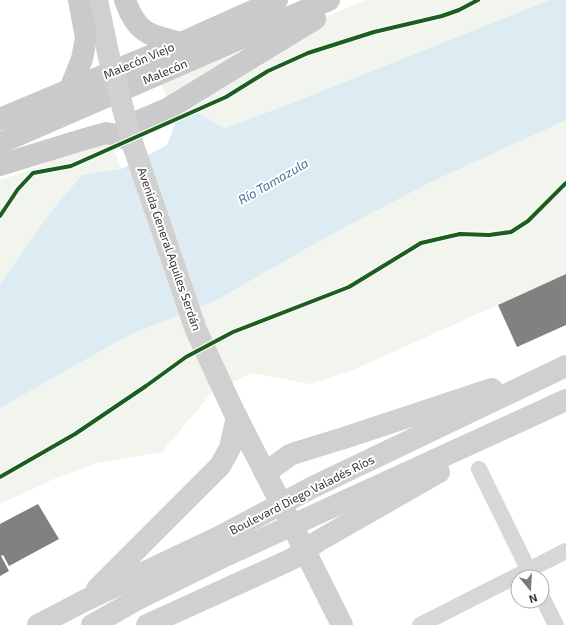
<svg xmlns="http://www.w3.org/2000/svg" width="566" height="625" viewBox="0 0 566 625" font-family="'Exo 2',sans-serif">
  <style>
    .green { fill: #f1f5ed }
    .water { fill: #ddebf3 }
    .building { fill: #818181 }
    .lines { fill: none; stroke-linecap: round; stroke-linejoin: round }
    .street { stroke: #d7d7d7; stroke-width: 16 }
    .secondary { stroke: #d0d0d0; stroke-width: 22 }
    .primary { stroke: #cacaca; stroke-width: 22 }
    .secondary-bridge { stroke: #d0d0d0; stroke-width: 22 }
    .cycleway-casing { stroke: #fff; stroke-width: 6 }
    .cycleway { stroke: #1b5e20; stroke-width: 4 }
    .labels { text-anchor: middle; stroke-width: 4; stroke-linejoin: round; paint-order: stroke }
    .street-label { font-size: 12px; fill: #333; stroke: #fff }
    .water-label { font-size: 13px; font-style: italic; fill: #3f7597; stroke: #fff }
  </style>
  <rect width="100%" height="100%" fill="#fff"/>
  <!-- green -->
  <g class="green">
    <path d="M367,0H550L289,104L225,128L193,111L177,118L161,84Z"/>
    <path d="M566,120V274L353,370L310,384L251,373L213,391L162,452L97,463L54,479L0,504V408L131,334L213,302L332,234L431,182Z"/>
    <path d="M110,135L121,169L82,175L49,214L0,284V180L25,172Z"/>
  </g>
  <!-- water -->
  <path class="water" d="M550,0H566V120L431,182L332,234L213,302L131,334L0,408V284L49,214L82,175L121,169L167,145L177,118L193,111L225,128L289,104Z"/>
  <!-- building -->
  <g class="building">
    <path d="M566,274V325L517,347L498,305Z"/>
    <path d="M38,504L59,539L9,566L3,555L1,556L9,571L0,576V524Z"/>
  </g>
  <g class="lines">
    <!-- street -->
    <g class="street">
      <path d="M479,469L532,577"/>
      <path d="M542,597L556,625"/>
      <path d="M420,625L566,551"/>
    </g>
    <!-- secondary -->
    <g class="secondary">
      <path d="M97,0L109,57"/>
      <path d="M132,142L196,330L234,412L274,490"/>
      <path d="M265,473L290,455L295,453L344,438L492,389"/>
      <path d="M300,541L342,625"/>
      <path d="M97,589L220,466L230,448L237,417"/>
      <path d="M38,625L84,601L219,537L313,487L566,366"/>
      <path d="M92,625L138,599L225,556L566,400"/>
      <path d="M147,625L292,559L320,540L439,472"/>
    </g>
    <!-- primary -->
    <g class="primary">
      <path d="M125,0C137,34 149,35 181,43"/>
      <path d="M70,89L82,59L86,38L79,0"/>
      <path d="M0,119L181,43L277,0"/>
      <path d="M127,126L169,108L315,19"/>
      <path d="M0,143L329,0"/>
      <path d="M0,165L85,139L106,133L121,136L132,142"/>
    </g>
    <!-- secondary-bridge -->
    <g class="secondary-bridge">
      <path d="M109,57L132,142"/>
      <path d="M274,490L300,541"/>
    </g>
    <defs>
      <g id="cycleway">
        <path d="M0,216L18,189L33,173L71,166L226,97L268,71L308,53L374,32L442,16L459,10L478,0"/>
        <path d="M0,477L75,434L146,386L186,357L233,332L349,287L421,243L460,234L489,235L511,232L528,221L566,183"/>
      </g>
    </defs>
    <!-- cycleway casing -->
    <use href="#cycleway" class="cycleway-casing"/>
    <!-- cycleway -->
    <use href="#cycleway" class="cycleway"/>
  </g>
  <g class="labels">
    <!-- street labels -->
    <g class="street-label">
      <text transform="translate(139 61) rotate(-23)" y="4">Malecón Viejo</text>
      <text transform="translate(165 72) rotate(-23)" y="4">Malecón</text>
      <text transform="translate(169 249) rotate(71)" y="4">Avenida General Aquiles Serdán</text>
      <text transform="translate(302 495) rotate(-27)" y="4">Boulevard Diego Valadés Ríos</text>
    </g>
    <!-- water labels -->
    <g class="water-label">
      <text transform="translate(273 181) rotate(-30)" y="5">Río Tamazula</text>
    </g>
  </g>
  <!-- north arrow -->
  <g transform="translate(530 589) rotate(162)"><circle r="19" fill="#ffffff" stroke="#adadad"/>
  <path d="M0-3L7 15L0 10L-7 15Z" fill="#7a7a7a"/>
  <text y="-6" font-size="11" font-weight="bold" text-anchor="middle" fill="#333333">N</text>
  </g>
</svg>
